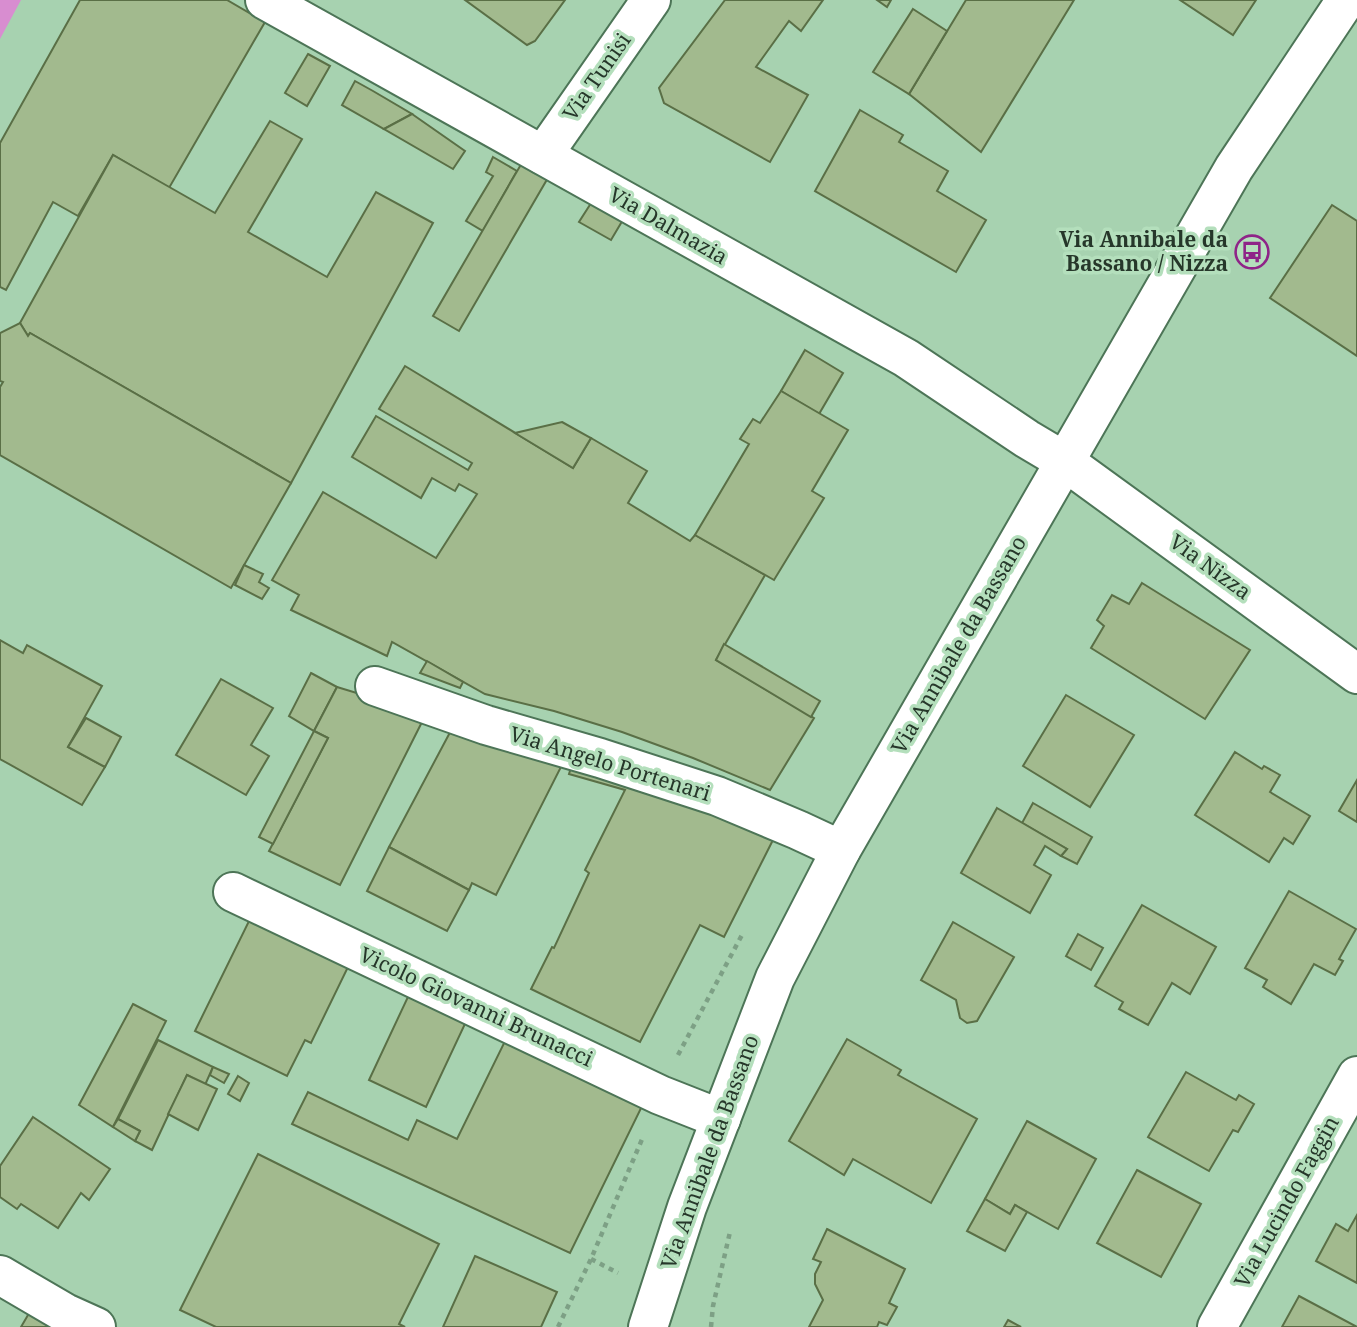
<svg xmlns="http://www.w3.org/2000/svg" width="1357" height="1327" viewBox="0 0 1357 1327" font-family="'Noto Serif',serif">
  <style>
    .green { fill: #d88dd0 }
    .building { fill: #a2ba8e; stroke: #5a6f46; stroke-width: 2 }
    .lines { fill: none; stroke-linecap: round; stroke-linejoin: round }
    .minor-casing { stroke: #4d7557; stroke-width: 42 }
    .tertiary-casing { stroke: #4d7557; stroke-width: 42 }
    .path { stroke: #7da085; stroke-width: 4.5; stroke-dasharray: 5 5; stroke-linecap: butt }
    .minor { stroke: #fff; stroke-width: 38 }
    .tertiary { stroke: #fff; stroke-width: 38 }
    .labels { text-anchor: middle; stroke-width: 7; stroke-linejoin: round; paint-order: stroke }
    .street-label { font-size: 21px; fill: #26372a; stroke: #b4dfbc }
    .poi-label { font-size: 21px; font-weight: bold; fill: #26372a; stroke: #b4dfbc; text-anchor: end }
  </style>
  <rect width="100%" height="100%" fill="#a7d2b0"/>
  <!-- green -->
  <path class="green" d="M0,0H21L0,39Z"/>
  <!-- building -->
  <g class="building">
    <path d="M80,0H227L265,22L169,188L113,155L78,216L53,202L6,290L0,287V143Z"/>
    <path d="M465,0H565L535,41L527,45Z"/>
    <path d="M725,0H823L801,31L789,21L756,67L808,95L770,162L664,103L659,88Z"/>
    <path d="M877,0H891L887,7Z"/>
    <path d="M966,0H1074L981,152L909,94Z"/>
    <path d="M1180,0H1256L1233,35Z"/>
    <path d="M913,9L947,31L909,94L873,72Z"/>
    <path d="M308,54L330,66L307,106L285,93Z"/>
    <path d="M355,81L373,91L412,114L384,129L342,105Z"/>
    <path d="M860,110L903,135L899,142L948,171L937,191L986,220L956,272L815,191Z"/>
    <path d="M412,114L465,151L453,169L384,129Z"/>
    <path d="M270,121L302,139L248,232L327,277L376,192L433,223L291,483L30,333L28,336L20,323L113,155L215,213Z"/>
    <path d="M493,157L517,171L483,231L466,221L493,176L486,172Z"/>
    <path d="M523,161L549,176L459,331L433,316Z"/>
    <path d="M593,200L624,218L611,240L579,222Z"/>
    <path d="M1332,205L1357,221V356L1270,298Z"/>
    <path d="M20,323L28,336L30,333L291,483L231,588L0,455V387L3,382L0,381V333Z"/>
    <path d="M805,350L843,373L819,414L781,391Z"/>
    <path d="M405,366L573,468L591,438L647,471L628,503L690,541L695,535L765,575L716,660L814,718L770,790L693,758L622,732L554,711L485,694L392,642L387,656L291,610L299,595L272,580L323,492L436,558L477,494L459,484L455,491L432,478L421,498L352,457L376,416L468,470L472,463L379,409Z"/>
    <path d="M781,391L848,430L812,491L824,498L774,580L695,535L749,444L740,439L753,419L760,423Z"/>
    <path d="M562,422L591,438L573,468L515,433Z"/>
    <path d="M244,565L263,574L259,582L269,588L262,599L235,585Z"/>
    <path d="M1142,583L1250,650L1205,719L1091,648L1104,626L1097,620L1112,595L1129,604Z"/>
    <path d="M0,640L23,653L27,645L102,686L68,747L105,767L82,805L0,759Z"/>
    <path d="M724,644L820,701L811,717L716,660Z"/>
    <path d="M427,661L463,682L460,688L420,673Z"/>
    <path d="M311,673L337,687L314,731L289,716Z"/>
    <path d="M221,679L273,708L251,745L269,756L246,795L176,755Z"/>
    <path d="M337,687L426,714L340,885L269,851L328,738L314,731Z"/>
    <path d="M1066,695L1134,735L1090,807L1023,766Z"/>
    <path d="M86,718L121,737L105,767L68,747Z"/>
    <path d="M455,723L567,755L496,895L472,883L469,890L389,847Z"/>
    <path d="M314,731L328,738L273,844L259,837Z"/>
    <path d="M1235,752L1262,769L1264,766L1280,775L1270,792L1310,816L1293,844L1284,838L1269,862L1195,815Z"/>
    <path d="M574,758L778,830L724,937L700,925L640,1042L531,989L552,947L554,948L589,873L585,870L625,790L569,774Z"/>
    <path d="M1357,780V822L1339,811Z"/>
    <path d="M1033,803L1092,837L1077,864L1061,856L1067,849L1022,823Z"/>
    <path d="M997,808L1067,849L1061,856L1045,846L1034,865L1051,875L1030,913L961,873Z"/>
    <path d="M389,847L469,890L447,931L367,891Z"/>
    <path d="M1289,891L1356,929L1339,959L1343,961L1335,975L1314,964L1291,1004L1263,987L1267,980L1245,968Z"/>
    <path d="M1142,905L1216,947L1190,994L1172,983L1148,1025L1119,1009L1123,1002L1095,986Z"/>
    <path d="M250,919L348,967L311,1043L305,1040L287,1076L195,1031Z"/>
    <path d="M953,922L1014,957L977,1021L967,1023L960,1018L956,1000L921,980Z"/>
    <path d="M1078,934L1103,948L1091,970L1066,956Z"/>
    <path d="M414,984L471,1011L426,1107L369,1080Z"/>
    <path d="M133,1004L166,1021L113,1127L79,1105Z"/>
    <path d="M511,1029L647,1096L570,1253L292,1124L308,1092L408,1140L417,1120L457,1139Z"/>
    <path d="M847,1039L901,1070L898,1075L977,1119L931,1203L853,1159L844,1175L789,1141Z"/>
    <path d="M158,1040L213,1067L205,1085L187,1075L152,1150L135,1141L140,1131L118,1119Z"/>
    <path d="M213,1067L229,1074L224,1083L210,1075Z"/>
    <path d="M1186,1072L1236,1100L1239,1095L1254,1104L1238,1132L1233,1130L1209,1171L1148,1137Z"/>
    <path d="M187,1075L217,1089L198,1130L168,1114Z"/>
    <path d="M238,1076L249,1083L240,1101L228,1094Z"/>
    <path d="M33,1117L110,1169L89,1200L81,1193L58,1228L21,1204L17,1209L0,1197V1166Z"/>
    <path d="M118,1119L140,1131L135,1141L113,1127Z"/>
    <path d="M1027,1121L1096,1159L1058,1229L1015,1205L1010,1214L985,1199Z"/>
    <path d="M258,1154L439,1244L399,1324L405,1327H216L180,1310Z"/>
    <path d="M1137,1170L1201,1204L1161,1277L1097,1243Z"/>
    <path d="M985,1199L1010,1214L1015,1205L1027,1212L1005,1251L967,1231Z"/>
    <path d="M1357,1215V1283L1316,1261L1336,1224L1348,1231Z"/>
    <path d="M827,1229L905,1269L889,1303L897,1307L887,1325L879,1322L877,1327H809L823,1300L815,1284V1274L821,1262L813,1259Z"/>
    <path d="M475,1256L557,1292L541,1327H443Z"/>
    <path d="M1299,1296L1357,1327H1282Z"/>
    <path d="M35,1303L60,1327H21Z"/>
    <path d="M1008,1320L1021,1327H1004Z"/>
  </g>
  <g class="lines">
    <defs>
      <g id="minor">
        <path d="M265,0L906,358L1027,439L1064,461L1357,674"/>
        <path d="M543,155L651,0"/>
        <path d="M375,686L486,725L600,758L717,796L798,830L841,850"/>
        <path d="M233,892L660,1095L721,1119"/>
        <path d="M0,1275L65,1313L96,1327"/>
        <path d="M1217,1327L1357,1076"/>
      </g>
      <path id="tertiary" d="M648,1327L687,1207L775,978L841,850L1234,168L1346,0"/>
    </defs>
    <!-- minor casing -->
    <use href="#minor" class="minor-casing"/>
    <!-- tertiary casing -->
    <use href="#tertiary" class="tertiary-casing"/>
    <!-- path -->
    <g class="path">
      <path d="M678,1055L743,933"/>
      <path d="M591,1259L618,1273"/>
      <path d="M558,1327L591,1259L643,1137"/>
      <path d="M711,1327L713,1306L730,1232"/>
    </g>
    <!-- minor -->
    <use href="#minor" class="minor"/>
    <!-- tertiary -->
    <use href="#tertiary" class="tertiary"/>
  </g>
  <!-- icons -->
  <defs>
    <symbol id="bus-ring" viewBox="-11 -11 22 22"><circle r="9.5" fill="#b4dfbc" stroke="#8f2488" stroke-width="1.5"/><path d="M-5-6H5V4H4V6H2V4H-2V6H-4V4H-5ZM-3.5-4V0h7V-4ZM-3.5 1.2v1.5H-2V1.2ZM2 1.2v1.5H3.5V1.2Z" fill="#8f2488"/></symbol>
  </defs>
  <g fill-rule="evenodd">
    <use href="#bus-ring" x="1233" y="233" width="38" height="38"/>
  </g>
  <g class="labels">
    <!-- street labels -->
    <g class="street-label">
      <text transform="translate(597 77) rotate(-55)" y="7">Via Tunisi</text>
      <text transform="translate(668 226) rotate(30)" y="7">Via Dalmazia</text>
      <text transform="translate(1210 567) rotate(36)" y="7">Via Nizza</text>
      <text transform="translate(959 645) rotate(-60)" y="7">Via Annibale da Bassano</text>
      <text transform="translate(610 764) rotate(17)" y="7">Via Angelo Portenari</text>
      <text transform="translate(476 1007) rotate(25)" y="7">Vicolo Giovanni Brunacci</text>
      <text transform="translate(710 1152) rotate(-70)" y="7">Via Annibale da Bassano</text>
      <text transform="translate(1287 1202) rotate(-61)" y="7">Via Lucindo Faggin</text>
    </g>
    <!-- poi labels -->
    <g class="poi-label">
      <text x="1228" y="247">Via Annibale da<tspan x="1228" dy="24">Bassano / Nizza</tspan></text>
    </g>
  </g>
</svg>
